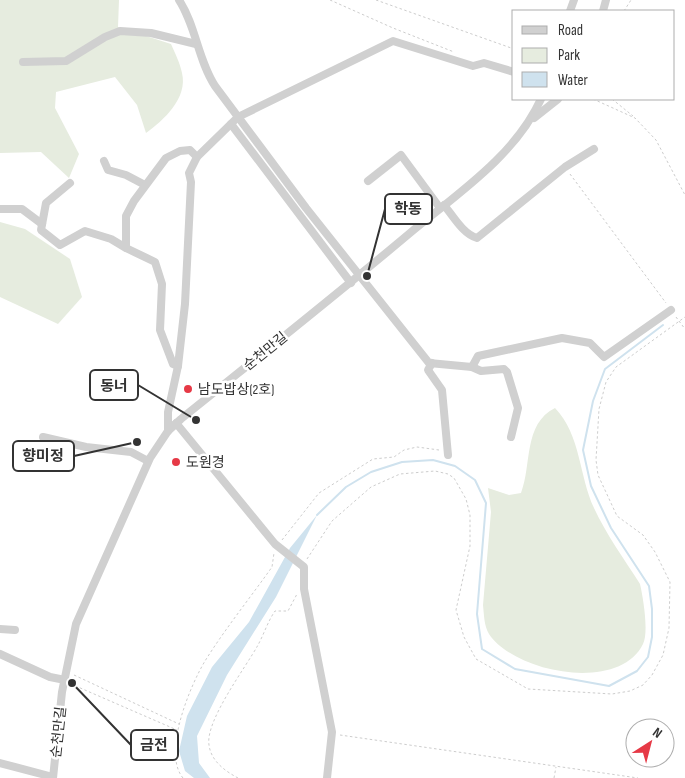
<svg xmlns="http://www.w3.org/2000/svg" width="685" height="778" viewBox="0 0 685 778" font-family="'Sofia Sans Condensed','Noto Sans KR',sans-serif">
  <style>
    .green { fill: #e6ecdf }
    .water { fill: #cfe2ee }
    .lines { fill: none; stroke-linecap: round; stroke-linejoin: round }
    .stream { stroke: #cfe2ee; stroke-width: 2 }
    .path { stroke: #cdcdcd; stroke-width: 1; stroke-dasharray: 2.5 2.5; stroke-linecap: butt }
    .minor { stroke: #d0d0d0; stroke-width: 8 }
    .poi-dot { fill: #e63946; stroke: #fff; stroke-width: 2 }
    .labels { text-anchor: middle; stroke-width: 5; stroke-linejoin: round; paint-order: stroke }
    .street-label { font-size: 14px; fill: #333; stroke: #fff }
    .poi-label { font-size: 14px; fill: #333; stroke: #fff; text-anchor: start }
    .leader { fill: none; stroke: #333; stroke-width: 2 }
    .callout-dot { fill: #333; stroke: #fff; stroke-width: 2 }
    .callout { fill: #fff; stroke: #333; stroke-width: 2 }
    .callout-label { font-size: 15px; text-anchor: middle; font-weight: bold; fill: #333 }
  </style>
  <rect width="100%" height="100%" fill="#fff"/>
  <!-- green -->
  <g class="green">
    <path d="M0,0H119L118,27L171,44C175,53 180,63 182,73C188,98 164,120 146,133L137,105L115,77L56,92L55,108L79,154L69,178L41,152L0,153Z"/>
    <path d="M0,222L25,229L70,259L82,297L58,324L0,297Z"/>
    <path d="M555,408C581,435 579,476 594,508C606,534 624,559 640,584C643,597 649,632 643,644C619,693 515,673 489,634C484,626 484,614 483,605L491,512L488,488L509,495L521,493C532,465 523,424 555,408Z"/>
  </g>
  <!-- water -->
  <path class="water" d="M317,515L276,597L227,675L197,736L199,763L210,778H194L185,771L179,751L187,716L212,667L249,622L290,548Z"/>
  <g class="lines">
    <!-- stream -->
    <path class="stream" d="M317,515L346,487L371,472L402,462L433,460L455,466L475,480L486,503L477,614L482,649L515,669L609,686L637,671L648,657L652,637V609L649,586L611,528L591,486L583,450L593,401L605,369L663,325"/>
    <!-- path -->
    <g class="path">
      <path d="M330,0L393,28L454,52"/>
      <path d="M376,0L514,49"/>
      <path d="M624,11L631,0"/>
      <path d="M593,99L635,118L656,140L685,195"/>
      <path d="M612,99L633,116"/>
      <path d="M570,174L666,303"/>
      <path d="M676,317L685,329"/>
      <path d="M282,540L319,493L373,459L394,457L404,450L417,447L439,450"/>
      <path d="M307,559L332,521L371,487L400,474L435,471L448,474L454,478L466,499L470,515V546L456,610L464,637L476,659L528,689L612,694L630,691L643,685L652,675L663,655L669,628L670,582L655,552L643,535L617,516L598,475L596,460L599,409L606,382L616,367L685,317"/>
      <path d="M74,675L179,724"/>
      <path d="M70,687H78L177,730"/>
      <path d="M340,735L638,778"/>
      <path d="M183,778C162,753 190,686 205,661C225,629 250,598 272,567L274,553"/>
      <path d="M238,778C225,771 211,761 209,745C205,721 246,667 258,645C264,634 268,621 275,611H288L297,594"/>
      <path d="M554,778L556,767"/>
    </g>
    <!-- minor -->
    <g class="minor">
      <path d="M179,0C196,26 198,60 215,86L306,208L429,363L472,367L478,356L562,338L590,343L604,357L671,310"/>
      <path d="M570,11L574,0"/>
      <path d="M603,11L606,0"/>
      <path d="M23,62L66,61L105,37L120,31L151,33L196,44"/>
      <path d="M534,118L558,99"/>
      <path d="M231,124L351,283"/>
      <path d="M104,161L108,170L126,175L145,185"/>
      <path d="M368,181L401,155L440,208"/>
      <path d="M70,183L46,203L41,230L60,245L85,231L111,239L126,248"/>
      <path d="M444,205C453,216 463,234 477,238L565,167L594,149"/>
      <path d="M0,209H22L42,224"/>
      <path d="M432,363L428,370L442,390L448,455"/>
      <path d="M178,366L185,304L191,182L189,173L197,157"/>
      <path d="M472,367L481,371L504,369L507,372L518,408L511,437"/>
      <path d="M176,423L275,544L304,567V589L332,732L327,778"/>
      <path d="M168,431V412L178,366L173,364L160,330L162,284L155,262L126,248V216L134,201L166,158L180,151L190,150L197,157L238,117L393,41L473,66L484,63L514,72"/>
      <path d="M43,437L86,447L131,452L148,461"/>
      <path d="M0,629L15,630"/>
      <path d="M0,654L50,677L65,680"/>
      <path d="M0,763L53,777"/>
      <path d="M53,778L62,692L76,624L150,458L168,431L181,419C258,357 335,296 410,233C457,194 515,156 541,99"/>
    </g>
  </g>
  <!-- markers -->
  <g class="poi-dot">
    <circle cx="188" cy="389" r="5"/>
    <circle cx="176" cy="462" r="5"/>
  </g>
  <g class="labels">
    <!-- street labels -->
    <g class="street-label">
      <text transform="translate(265 351) rotate(-39)" y="5">순천만길</text>
      <text transform="translate(58 732) rotate(-84)" y="5">순천만길</text>
    </g>
    <!-- poi labels -->
    <g class="poi-label">
      <text x="198" y="394">남도밥상(2호)</text>
      <text x="186" y="467">도원경</text>
    </g>
  </g>
  <!-- callouts -->
  <path class="leader" d="M367 276L385 209M196 420L138 385M137 442L74 456M72 683L131 745"/>
  <g class="callout-dot">
    <circle cx="367" cy="276" r="5"/>
    <circle cx="196" cy="420" r="5"/>
    <circle cx="137" cy="442" r="5"/>
    <circle cx="72" cy="683" r="5"/>
  </g>
  <g class="callout">
    <rect x="385" y="194" width="47" height="30" rx="5"/>
    <rect x="90" y="370" width="48" height="30" rx="5"/>
    <rect x="13" y="441" width="61" height="30" rx="5"/>
    <rect x="131" y="730" width="47" height="30" rx="5"/>
  </g>
  <g class="callout-label">
    <text x="408" y="214">학동</text>
    <text x="114" y="391">동너</text>
    <text x="43" y="461">향미정</text>
    <text x="154" y="750">금전</text>
  </g>
  <!-- legend -->
  <rect x="512" y="10" width="162" height="90" fill="#ffffff" stroke="#adadad"/>
  <rect x="522" y="26" width="25" height="8" fill="#d0d0d0" stroke="#adadad"/>
  <text x="558" y="35" font-size="15" fill="#333333">Road</text>
  <rect x="522" y="48" width="25" height="15" fill="#e6ecdf" stroke="#adadad"/>
  <text x="558" y="60" font-size="15" fill="#333333">Park</text>
  <rect x="522" y="72" width="25" height="15" fill="#cfe2ee" stroke="#adadad"/>
  <text x="558" y="85" font-size="15" fill="#333333">Water</text>
  <!-- north arrow -->
  <g transform="translate(650 743) rotate(36)"><circle r="24" fill="#ffffff" stroke="#adadad"/>
  <path d="M0-4L9 19L0 12L-9 19Z" fill="#e63946"/>
  <text y="-8" font-size="14" font-weight="bold" text-anchor="middle" fill="#333333">N</text>
  </g>
</svg>
